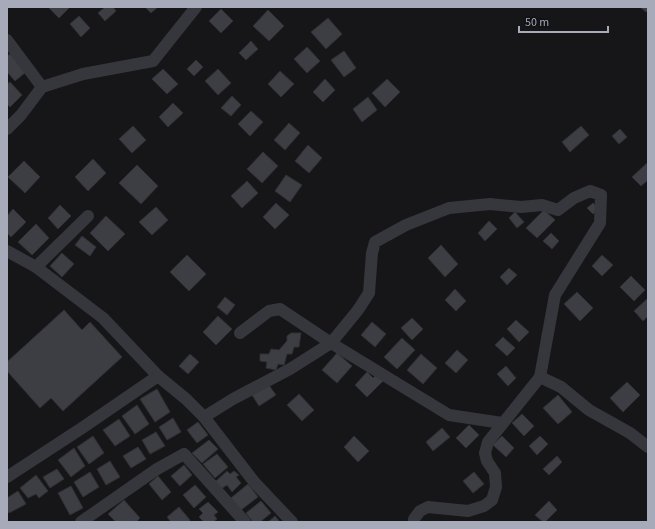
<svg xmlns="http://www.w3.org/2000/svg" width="655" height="529" viewBox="0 0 655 529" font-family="'Source Sans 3',sans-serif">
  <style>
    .building { fill: #3d3e43; stroke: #303034 }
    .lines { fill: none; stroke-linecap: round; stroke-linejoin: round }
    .minor { stroke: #36373d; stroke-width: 12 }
  </style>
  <rect width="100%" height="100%" fill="#161618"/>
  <!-- building -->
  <g class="building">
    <path d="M48,7H70L59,18Z"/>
    <path d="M105,7H113L116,11L105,21L98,13Z"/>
    <path d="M145,7H158L151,13Z"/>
    <path d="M640,7H648V10L646,12Z"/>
    <path d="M221,9L233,21L221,33L209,21Z"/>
    <path d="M268,10L284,26L269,41L253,26Z"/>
    <path d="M79,16L90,28L81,37L70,24Z"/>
    <path d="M328,18L342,34L326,49L311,32Z"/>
    <path d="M251,41L258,49L246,60L239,53Z"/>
    <path d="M307,47L320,61L307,73L294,59Z"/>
    <path d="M344,51L356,68L344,77L331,60Z"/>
    <path d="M10,54L26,72L15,81L7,72V56Z"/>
    <path d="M196,60L203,67L194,76L187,69Z"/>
    <path d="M163,69L178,84L167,94L152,79Z"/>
    <path d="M218,69L231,83L218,95L205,81Z"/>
    <path d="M280,71L294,84L281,97L268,84Z"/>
    <path d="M325,79L335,90L323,102L313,92Z"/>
    <path d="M387,79L400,92L385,107L372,93Z"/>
    <path d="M10,82L22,95L10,107L7,104V84Z"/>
    <path d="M232,96L241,105L231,116L221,108Z"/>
    <path d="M368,97L377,110L362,122L353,109Z"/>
    <path d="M173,103L183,113L168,127L159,117Z"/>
    <path d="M251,111L263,122L250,136L238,124Z"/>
    <path d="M289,123L300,133L285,150L274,140Z"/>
    <path d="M133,126L146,140L132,153L119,139Z"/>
    <path d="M581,126L589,135L570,152L562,142Z"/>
    <path d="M620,129L627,137L619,144L612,136Z"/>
    <path d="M308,145L322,158L309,173L295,161Z"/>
    <path d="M263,152L278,166L262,183L247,169Z"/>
    <path d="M93,159L106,173L88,191L75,177Z"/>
    <path d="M24,161L40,177L25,193L8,177Z"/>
    <path d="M647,163L648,180L641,186L632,177Z"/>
    <path d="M137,165L158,186L141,204L119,183Z"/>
    <path d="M286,175L302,185L290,202L275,191Z"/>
    <path d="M247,181L258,193L242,208L231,196Z"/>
    <path d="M276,203L289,215L275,229L263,217Z"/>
    <path d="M593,203L599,209L593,214L587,208Z"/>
    <path d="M60,205L71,216L58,229L48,218Z"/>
    <path d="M156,207L168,220L152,235L139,222Z"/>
    <path d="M13,209L26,222L11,237L7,233V216Z"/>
    <path d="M544,210L555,220L537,238L526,228Z"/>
    <path d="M515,212L524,222L517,228L509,218Z"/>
    <path d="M106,216L125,234L108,251L90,233Z"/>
    <path d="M489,221L497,229L485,241L478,233Z"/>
    <path d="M36,224L49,238L32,255L18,242Z"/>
    <path d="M551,233L559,241L552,249L543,241Z"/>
    <path d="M82,236L96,247L90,256L75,245Z"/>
    <path d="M441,245L458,264L445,277L428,258Z"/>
    <path d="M62,253L74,264L62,277L50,266Z"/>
    <path d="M187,255L206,274L189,291L170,272Z"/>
    <path d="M602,255L613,265L602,276L592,266Z"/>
    <path d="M509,268L517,275L507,285L500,277Z"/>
    <path d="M631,276L645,290L634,301L620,287Z"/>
    <path d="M455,289L466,301L456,311L445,300Z"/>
    <path d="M577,292L593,308L580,321L564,304Z"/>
    <path d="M225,297L235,305L227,315L217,307Z"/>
    <path d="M648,298V316L643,321L634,311Z"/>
    <path d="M64,310L82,330L90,322L122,357L63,411L51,398L40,408L7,371V362Z"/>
    <path d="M218,316L232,329L216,345L203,332Z"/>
    <path d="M412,318L423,329L412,340L401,328Z"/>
    <path d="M516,320L529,332L519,342L507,329Z"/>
    <path d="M372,322L386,334L375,347L361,335Z"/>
    <path d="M291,333H301L299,347H294L292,354H287L284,365L278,364L276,370L266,368L267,362L260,361V354H269L271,349L279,350L287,341V336Z"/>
    <path d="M503,337L515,348L507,356L495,345Z"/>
    <path d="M402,338L415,350L397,369L384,357Z"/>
    <path d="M457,350L468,360L456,373L445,363Z"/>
    <path d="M337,353L352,366L337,383L322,370Z"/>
    <path d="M190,354L199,362L188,374L179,366Z"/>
    <path d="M421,354L437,368L423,384L407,370Z"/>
    <path d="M506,366L516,378L508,386L497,374Z"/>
    <path d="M367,372L373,378L377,374L383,381L367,397L355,385Z"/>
    <path d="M627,382L640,395L623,412L610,398Z"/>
    <path d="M268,384L276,395L259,406L252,395Z"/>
    <path d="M157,389L170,412L155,422L140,399Z"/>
    <path d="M299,394L314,410L302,421L287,405Z"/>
    <path d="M558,395L572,412L558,424L543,408Z"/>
    <path d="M137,405L149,424L135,434L122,416Z"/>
    <path d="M522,414L534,426L524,436L512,423Z"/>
    <path d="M173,418L181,432L167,440L159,427Z"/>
    <path d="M119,419L130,436L115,446L103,430Z"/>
    <path d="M198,422L208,435L197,443L187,430Z"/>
    <path d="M469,425L479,435L466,448L456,438Z"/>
    <path d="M442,428L450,437L433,451L426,442Z"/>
    <path d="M156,432L165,446L150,454L142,440Z"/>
    <path d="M93,436L104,453L89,464L77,447Z"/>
    <path d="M354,436L369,451L358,462L344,447Z"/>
    <path d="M502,436L514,448L506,457L493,445Z"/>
    <path d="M540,436L548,444L537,455L529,446Z"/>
    <path d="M209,440L218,449L202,463L192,453Z"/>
    <path d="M138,447L146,459L131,468L123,456Z"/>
    <path d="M74,448L85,466L71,477L58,460Z"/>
    <path d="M217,454L228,467L215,478L203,464Z"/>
    <path d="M557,456L562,462L549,475L543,469Z"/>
    <path d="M110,461L120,477L106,485L97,469Z"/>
    <path d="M184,465L192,475L180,486L171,476Z"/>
    <path d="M57,469L64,479L50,488L43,477Z"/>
    <path d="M227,471L230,474L234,471L239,475L236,477L241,483L232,492L227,485L221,489L215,482Z"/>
    <path d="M90,472L99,487L83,497L74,482Z"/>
    <path d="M474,472L484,484L473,493L463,481Z"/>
    <path d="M36,475L48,491L39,498L36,494L28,498L20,488Z"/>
    <path d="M158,476L171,492L162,500L149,484Z"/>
    <path d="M248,484L258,497L241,510L231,498Z"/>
    <path d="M195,485L206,497L194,508L183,495Z"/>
    <path d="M71,486L83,508L70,515L58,493Z"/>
    <path d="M18,491L26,504L9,513L7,510V498Z"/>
    <path d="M124,500L140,518L136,522H116L108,514Z"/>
    <path d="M261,501L271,513L260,522H253L246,513Z"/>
    <path d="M549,501L557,510L545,522H543L535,515Z"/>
    <path d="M208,502L218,512L214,515L217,519L213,522H204L199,517L203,513L199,509Z"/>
    <path d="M179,507L190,520L189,522H171L167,517Z"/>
    <path d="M275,516L280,522H268Z"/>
  </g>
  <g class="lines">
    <!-- minor -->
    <g class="minor">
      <path d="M7,40L42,87"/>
      <path d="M7,129L21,115L42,87L83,74L153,61L196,7"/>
      <path d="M7,251L36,267L103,318L158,376L82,428L7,477"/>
      <path d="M36,267L88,216"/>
      <path d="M240,333L269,311L280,309L331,343L449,415L502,423"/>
      <path d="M158,376L186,399L204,417L255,483L292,522"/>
      <path d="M540,377L561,387L589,410L630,433L648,447"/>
      <path d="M204,417L233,399L290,369L331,343L358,310L369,293L372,253L375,242L406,225L449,208L490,204L521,207L542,205L558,210L574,198L590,191L601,195L600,223L555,295L540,377L488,442L485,453L487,461L495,473L496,487L492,500L484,506L468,511L428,507L420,511L414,519V522"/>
      <path d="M81,522L157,469L184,454L245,522"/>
    </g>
  </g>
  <!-- border -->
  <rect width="655" height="529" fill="none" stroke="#a7aab9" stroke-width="16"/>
  <!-- scale -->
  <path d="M519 26v6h89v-6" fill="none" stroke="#a7aab9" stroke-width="2"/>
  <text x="525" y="26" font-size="12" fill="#a7aab9" stroke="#111113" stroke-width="3" paint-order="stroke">50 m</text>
</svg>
